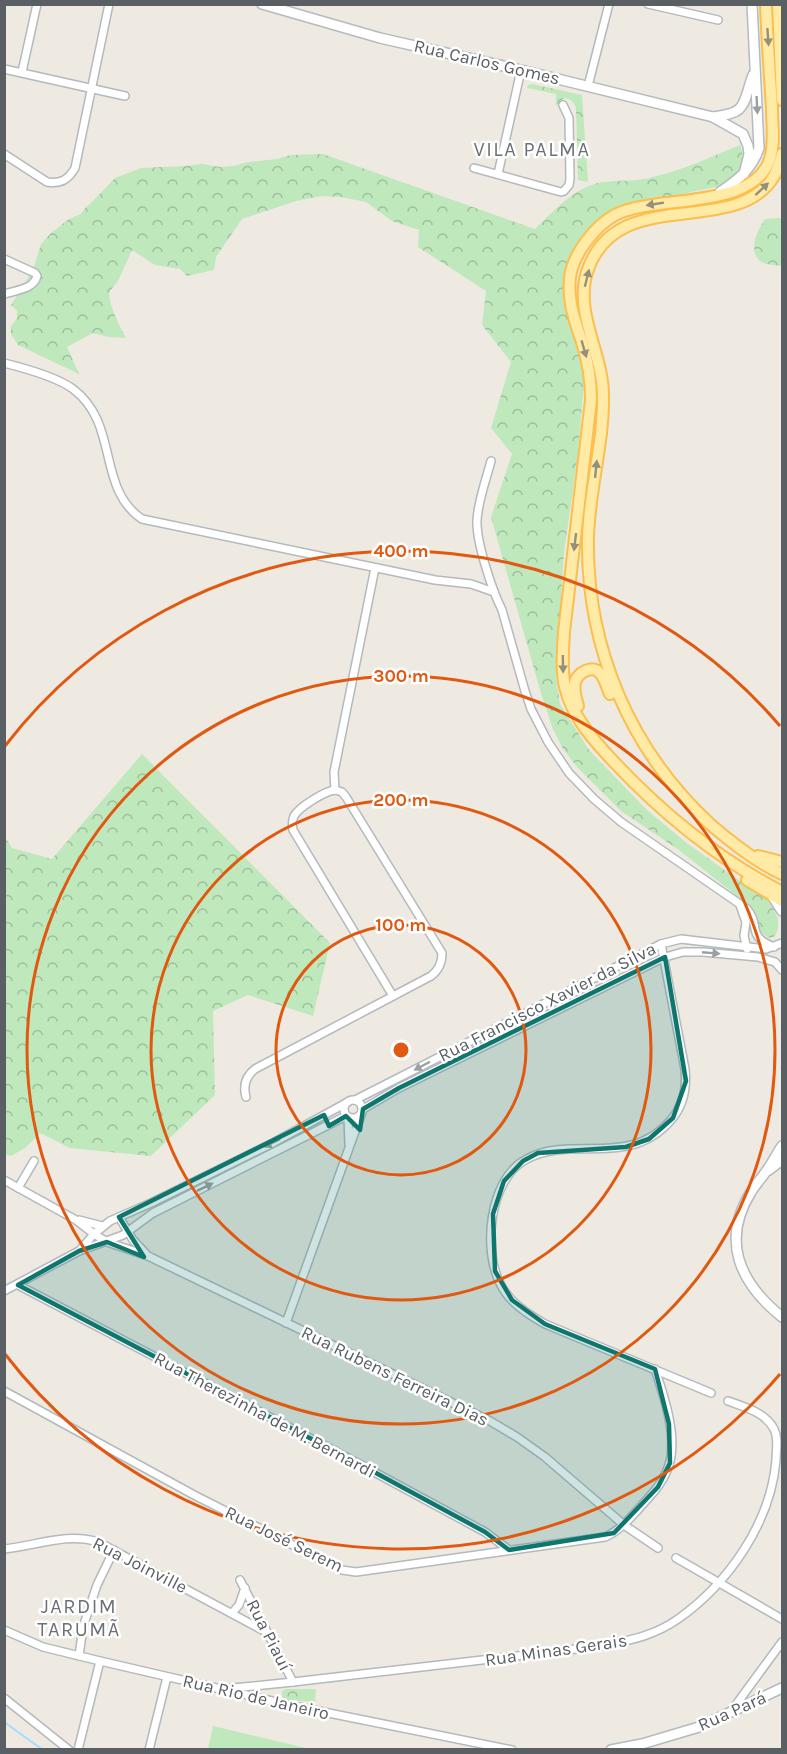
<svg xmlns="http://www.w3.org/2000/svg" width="787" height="1754" viewBox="0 0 787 1754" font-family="Karla,sans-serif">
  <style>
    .green { fill: #bfe8bc }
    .forest { fill: url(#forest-crowns) }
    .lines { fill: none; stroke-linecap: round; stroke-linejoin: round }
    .stream { stroke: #a1ddff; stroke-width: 2 }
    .street-casing { stroke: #b4b9bd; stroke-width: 10 }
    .secondary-casing { stroke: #b5babf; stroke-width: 12 }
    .primary-casing { stroke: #fcbe4d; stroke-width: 14 }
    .street { stroke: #fff; stroke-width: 7 }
    .secondary { stroke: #fff; stroke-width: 9 }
    .primary { stroke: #ffeaa6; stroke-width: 10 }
    .oneway { fill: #94907b }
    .oneway2 { fill: #9c9fa2 }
    .marked { fill: #0f766e; fill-opacity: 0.2; stroke: #0f766e; stroke-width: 4.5; stroke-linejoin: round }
    .ring { fill: none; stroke: #e15910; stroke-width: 3 }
    .labels { text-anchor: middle; stroke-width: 5; stroke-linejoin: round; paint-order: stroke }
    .street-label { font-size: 18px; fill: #5a5f64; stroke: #fff }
    .neighbourhood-label { font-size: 20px; letter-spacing: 1.5px; fill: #6b7176; stroke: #fff }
    .centre { fill: #e15910; stroke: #fff; stroke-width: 3 }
    .ring-label { font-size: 18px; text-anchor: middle; font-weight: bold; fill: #e15910; stroke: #fff; stroke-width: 5; stroke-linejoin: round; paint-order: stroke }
  </style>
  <defs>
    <pattern id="forest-crowns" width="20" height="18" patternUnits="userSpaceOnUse" patternTransform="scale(1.5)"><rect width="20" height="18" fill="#bfe8bc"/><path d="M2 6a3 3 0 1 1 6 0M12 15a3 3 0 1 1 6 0" fill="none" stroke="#9ebf9c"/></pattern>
  </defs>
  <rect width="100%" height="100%" fill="#eeeae1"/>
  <!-- green -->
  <path class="green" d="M213,1726L306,1748L305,1749H208Z"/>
  <!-- forest -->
  <g class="forest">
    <path d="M532,84L582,95L588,182L578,180L576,108C573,101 571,99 564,98L556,106V94L527,88L528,85Z"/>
    <path d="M740,145C745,157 744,174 731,181C727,184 721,185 716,187L617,207L600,220L584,235L572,255L563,281V301L581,360L584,383L578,454L564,553L556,677L560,704L589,750L648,811L688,844L771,903L778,919V929L775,936L770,938C759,934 759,927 755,917C754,912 750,908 747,904L679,850L621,811L576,766L562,747L552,727L540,690L491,517L512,454L491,428L511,362L482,325L486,291L418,247L419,230L392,221L366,202L341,197L321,196L296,201L242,219L216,257L214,270L187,276L180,269L155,265L132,250L118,281L109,292C110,309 118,322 126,338L108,337L93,333L67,347L79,374L18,345L11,334V326L17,318V311L11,305L33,270L41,244L51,233L69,219L81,214L84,209L93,201L115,178L141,168L186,166L202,164L220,167L234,166L248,162L277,159L291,155L323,154L535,229C554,211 575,186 603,182C619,180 637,182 653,177C683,170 711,157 740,145Z"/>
    <path d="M779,218L782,219V266C776,265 763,265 759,260C748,248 758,230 765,219Z"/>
    <path d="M142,754L330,943L313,1016L248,995L213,1011L215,1095L151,1156L70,1148L40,1133L25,1148L11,1156L4,1154L5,837L12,848L52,859Z"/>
    <path d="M286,1689H316L315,1702L290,1700L282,1698V1691Z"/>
  </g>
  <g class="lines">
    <!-- stream -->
    <path class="stream" d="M4,1722L43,1750"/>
    <defs>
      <g id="street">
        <path d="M648,4L718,20"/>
        <path d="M4,69L125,96"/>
        <path d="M22,72L37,4"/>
        <path d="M588,86L609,4"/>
        <path d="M4,154L47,182C61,184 68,180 75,168L109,4"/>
        <path d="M474,168L561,192L564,191L569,185L570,179L569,118L563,105"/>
        <path d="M498,174L521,70"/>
        <path d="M4,259L35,273L37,276C34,289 17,290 4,294"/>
        <path d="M4,363C24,368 57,377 73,389C120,424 96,488 142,519L435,580L471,584L494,592"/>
        <path d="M491,461C486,480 478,501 477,520C476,542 492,590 502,610L525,691L531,709L548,742L569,773L594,799L621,822L747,909C762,927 745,935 774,947"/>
        <path d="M335,790C325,791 299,807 294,816C292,821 292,825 293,830L393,996"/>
        <path d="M335,790L334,772L375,568"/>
        <path d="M740,905L746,922L744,936L747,949"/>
        <path d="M661,944L685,1069C687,1088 684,1105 671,1120C628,1170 572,1133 525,1160C489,1180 482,1251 501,1285C510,1303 528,1314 545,1324L711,1393"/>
        <path d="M246,1097C243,1086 246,1076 255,1069L431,976C439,970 442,963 442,953L346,797L342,792L335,790"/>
        <circle cx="353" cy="1109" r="9"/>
        <path d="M355,1100L661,944L681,939L766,949L782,943"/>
        <path d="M363,1109L399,1088L665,957L683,952H703L758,957L775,962L782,970"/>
        <path d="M348,1118L349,1144"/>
        <path d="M4,1180L76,1220L94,1234L107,1242L148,1256L490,1421L517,1437L545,1457L624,1525L658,1548"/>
        <path d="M18,1188L34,1161"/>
        <path d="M119,1217L133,1240L146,1254"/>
        <path d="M79,1220L102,1226"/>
        <path d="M81,1249L94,1234L110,1221L151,1203L273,1143L348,1102"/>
        <path d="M18,1285L363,1466L485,1532L509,1550"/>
        <path d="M4,1291L79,1251L123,1235L153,1213L346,1116"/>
        <path d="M286,1323L362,1112"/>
        <path d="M4,1391L194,1495L342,1570L356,1572L605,1537C621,1530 631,1517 643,1504C654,1492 664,1481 669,1465C678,1437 664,1396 655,1369"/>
        <path d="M4,1549C35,1546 68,1532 98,1542L266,1632"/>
        <path d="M676,1558L782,1619"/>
        <path d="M240,1580L293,1682"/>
        <path d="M232,1613L239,1605L245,1588"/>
        <path d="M4,1630L43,1647L100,1661L294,1706L512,1750"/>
        <path d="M79,1656L83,1627L97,1585L114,1550"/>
        <path d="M223,1689L293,1682L602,1646C630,1640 654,1636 678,1619C729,1583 771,1522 776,1460C776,1449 779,1439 774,1429C765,1412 744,1407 728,1401"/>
        <path d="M4,1698L69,1750"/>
        <path d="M732,1710L782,1642"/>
        <path d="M78,1750L100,1661"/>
        <path d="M149,1750L167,1677"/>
      </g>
      <g id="secondary">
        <path d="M262,4L380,38L521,70L713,117L743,134L748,146L749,154L744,174"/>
        <path d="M713,117C748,113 742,105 753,75"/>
        <path d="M720,192C738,180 752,169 759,148L752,4"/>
        <path d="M773,897L782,911"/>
        <path d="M782,1146C776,1155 771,1165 765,1173C760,1180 755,1185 751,1192C720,1242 741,1284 782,1317"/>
        <path d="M769,1170L782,1160"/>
        <path d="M611,1750L642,1744L699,1727L782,1688"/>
      </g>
      <g id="primary">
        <path d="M766,4C767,39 770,74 772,109C772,125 775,143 770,159C753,211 656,194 615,215C602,222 593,232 585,243C579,251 574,261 571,271C566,297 574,319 582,342C588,361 591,380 591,400L564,632C563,650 561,670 565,687C572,717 595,742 615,763C664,815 720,860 782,892"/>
        <path d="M778,4L782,100"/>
        <path d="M782,154C780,161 778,169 774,176C736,240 616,182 587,272C574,313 603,354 603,395C604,443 589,490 588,538C586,647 630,750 710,824C732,843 756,862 782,874"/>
        <path d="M578,706C576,699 573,690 575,682C578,673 591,665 599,672C605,677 607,688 610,694"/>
        <path d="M758,856L782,862"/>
        <path d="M747,880L782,901"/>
      </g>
    </defs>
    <!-- street casing -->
    <use href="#street" class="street-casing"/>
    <!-- secondary casing -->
    <use href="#secondary" class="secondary-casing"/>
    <!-- primary casing -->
    <use href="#primary" class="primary-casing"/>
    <!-- street -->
    <use href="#street" class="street"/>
    <!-- secondary -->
    <use href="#secondary" class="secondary"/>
    <!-- primary -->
    <use href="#primary" class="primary"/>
  </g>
  <!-- one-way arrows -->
  <defs><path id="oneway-solid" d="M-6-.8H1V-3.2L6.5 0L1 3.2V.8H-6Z" transform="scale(1.5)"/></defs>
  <g class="oneway">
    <use href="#oneway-solid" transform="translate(768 37) rotate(86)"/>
    <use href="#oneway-solid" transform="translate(762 189) rotate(-43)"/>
    <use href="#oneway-solid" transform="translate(655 204) rotate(171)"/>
    <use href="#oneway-solid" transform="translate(587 278) rotate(-76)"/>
    <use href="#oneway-solid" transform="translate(584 349) rotate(74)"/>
    <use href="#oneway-solid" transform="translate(596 469) rotate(-84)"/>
    <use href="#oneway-solid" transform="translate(575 542) rotate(97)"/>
    <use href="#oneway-solid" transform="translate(563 664) rotate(89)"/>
  </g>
  <g class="oneway2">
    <use href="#oneway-solid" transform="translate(757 105) rotate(87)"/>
    <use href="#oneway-solid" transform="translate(711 953) rotate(5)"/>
    <use href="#oneway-solid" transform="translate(422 1066) rotate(152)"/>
    <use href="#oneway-solid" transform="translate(272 1143) rotate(153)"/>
    <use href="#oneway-solid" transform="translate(205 1187) rotate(-26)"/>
  </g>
  <!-- marked area -->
  <path class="marked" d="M665,957L686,1081L673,1118L649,1139L626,1147L538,1153L523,1161L504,1181L493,1214L495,1271L512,1300L545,1324L655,1369L669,1424L670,1463L658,1487L614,1533L509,1550L485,1532L363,1466L18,1285L79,1251L107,1242L144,1257L119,1217L324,1115L329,1126L346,1116L360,1130L363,1109L399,1088Z"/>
  <!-- distance rings -->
  <g class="ring">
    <circle cx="401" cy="1050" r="125"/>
    <circle cx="401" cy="1050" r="250"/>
    <circle cx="401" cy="1050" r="374"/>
    <path d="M780 1374A499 499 0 0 1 5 1354M5 746A499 499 0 0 1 780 726"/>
  </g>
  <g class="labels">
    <!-- street labels -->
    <g class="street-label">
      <text transform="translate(487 62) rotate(13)" y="6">Rua Carlos Gomes</text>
      <text transform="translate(547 1002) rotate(-27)" y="6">Rua Francisco Xavier da Silva</text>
      <text transform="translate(395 1376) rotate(26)" y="6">Rua Rubens Ferreira Dias</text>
      <text transform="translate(265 1415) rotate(28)" y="6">Rua Therezinha de M. Bernardi</text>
      <text transform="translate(284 1539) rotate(26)" y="6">Rua José Serem</text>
      <text transform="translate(140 1565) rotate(27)" y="6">Rua Joinville</text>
      <text transform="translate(269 1635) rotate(63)" y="6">Rua Piauí</text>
      <text transform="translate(556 1650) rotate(-8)" y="6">Rua Minas Gerais</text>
      <text transform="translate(256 1697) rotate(13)" y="6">Rua Rio de Janeiro</text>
      <text transform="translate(732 1711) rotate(-24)" y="6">Rua Pará</text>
    </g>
    <!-- neighbourhood labels -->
    <g class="neighbourhood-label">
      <text x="532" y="156">VILA PALMA</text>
      <text x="79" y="1613">JARDIM<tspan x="79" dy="23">TARUMÃ</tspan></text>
    </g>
  </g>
  <circle cx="401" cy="1050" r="9" class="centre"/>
  <g class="ring-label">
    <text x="401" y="557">400 m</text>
    <text x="401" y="682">300 m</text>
    <text x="401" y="806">200 m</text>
    <text x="401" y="931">100 m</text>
  </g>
  <!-- border -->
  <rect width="787" height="1754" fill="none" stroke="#5a5f64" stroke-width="12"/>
</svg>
